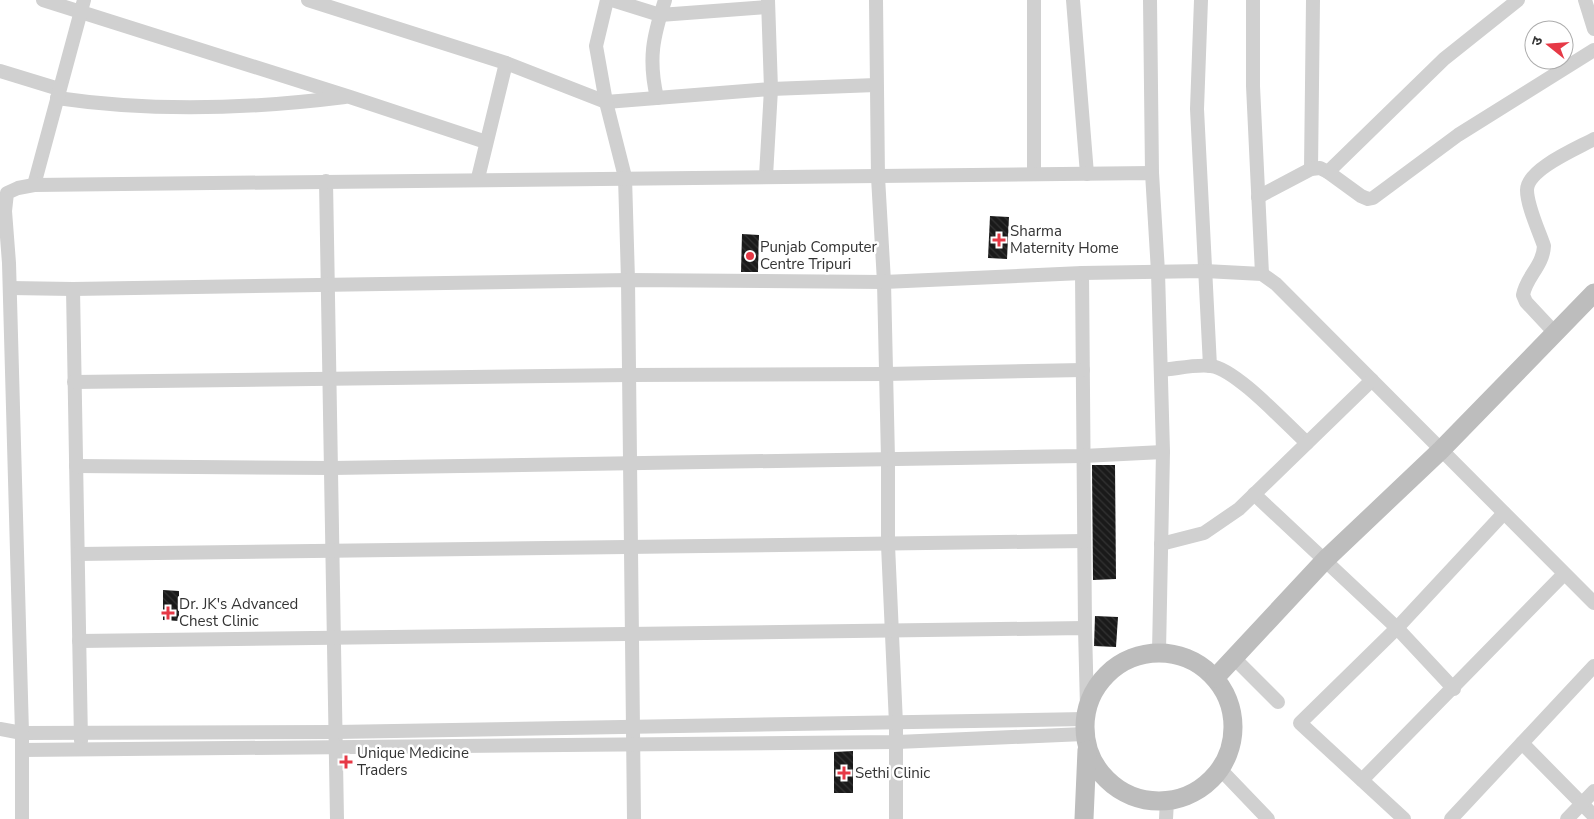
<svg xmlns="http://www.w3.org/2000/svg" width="1594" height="819" viewBox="0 0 1594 819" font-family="'Nunito Sans','Noto Sans Devanagari',sans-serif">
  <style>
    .building { fill: url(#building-back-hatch) }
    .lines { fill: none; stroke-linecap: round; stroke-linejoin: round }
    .street { stroke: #d0d0d0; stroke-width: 14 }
    .secondary { stroke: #bdbdbd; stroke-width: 19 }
    .poi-dot { fill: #e63946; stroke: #fff; stroke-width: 2 }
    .labels { text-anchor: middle; stroke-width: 5; stroke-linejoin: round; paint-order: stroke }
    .poi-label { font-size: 15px; fill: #333; stroke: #fff; text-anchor: start }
  </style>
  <defs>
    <pattern id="building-back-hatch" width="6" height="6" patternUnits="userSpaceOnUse" patternTransform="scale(1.25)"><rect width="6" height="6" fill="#1a1a1a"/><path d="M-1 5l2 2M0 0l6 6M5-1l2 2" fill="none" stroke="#333"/></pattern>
  </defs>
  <rect width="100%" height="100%" fill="#fff"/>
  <!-- building -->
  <g class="building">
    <path d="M990,216L1009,217L1007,259L988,258Z"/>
    <path d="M742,234L759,235L758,272H741Z"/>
    <path d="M1092,465H1115L1116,579L1093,580Z"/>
    <path d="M163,590L179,591V621L163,620Z"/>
    <path d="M1095,616L1118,617L1116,647L1094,646Z"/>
    <path d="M853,751V793H834V752Z"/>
  </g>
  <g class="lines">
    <!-- street -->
    <g class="street">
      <path d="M43,0L350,97L486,142"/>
      <path d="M308,0L506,63L606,102L771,89L876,85"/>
      <path d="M607,0L596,46L606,102L625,177L628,280L634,819"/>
      <path d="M612,0L660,15L768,7"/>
      <path d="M876,0L878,177L884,282L888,459V545L896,724V819"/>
      <path d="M1034,0V174"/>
      <path d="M1073,0L1087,174"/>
      <path d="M1150,0L1152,173"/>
      <path d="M1201,0L1197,109L1210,366"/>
      <path d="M1253,0V86L1262,274"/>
      <path d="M1585,0L1594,29"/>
      <path d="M0,71L59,89"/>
      <path d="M57,98C152,112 250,109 345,97"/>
      <path d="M657,98C648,59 653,37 665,0"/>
      <path d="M1311,169L1313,0"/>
      <path d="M1328,172L1444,59L1518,0"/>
      <path d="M766,176L771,89L768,0"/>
      <path d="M478,178L506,63"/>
      <path d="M326,181L337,819"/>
      <path d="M34,185L84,0"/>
      <path d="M1258,197L1311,169L1320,168L1328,172L1361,196L1368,199L1373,198L1458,135L1594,50"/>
      <path d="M1082,273L1085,628"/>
      <path d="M10,288L73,289L628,280L884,282L1082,273L1205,271L1262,274L1276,284L1594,603"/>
      <path d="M73,289L81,741"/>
      <path d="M1555,333L1526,302L1523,295C1526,277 1543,266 1544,246C1539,231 1527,206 1527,190C1527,169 1578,148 1594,139"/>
      <path d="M1161,370C1176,369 1195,364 1211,366C1236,369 1286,424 1307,443"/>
      <path d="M74,382L629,375L886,374L1083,370"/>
      <path d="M76,466L332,468L1083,456L1163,452"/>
      <path d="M1254,494L1397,628L1454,689"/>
      <path d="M1161,544L1204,533L1239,509L1372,380"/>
      <path d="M78,554L1084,541"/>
      <path d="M79,641L1085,628L1087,708"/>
      <path d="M1234,658L1278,702"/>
      <path d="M0,729L22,733L336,732L1085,719"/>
      <path d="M1522,743L1594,816"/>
      <path d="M22,750L897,742L1084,734"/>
      <path d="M1221,770L1268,819"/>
      <path d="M1362,780L1564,574"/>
      <path d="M22,819V733L9,263L5,211L7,193L18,188L34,185C407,180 780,176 1152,173L1158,272L1163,452L1159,652"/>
      <path d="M1166,819L1167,801"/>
      <path d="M1404,819L1300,723L1397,628L1504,513"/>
      <path d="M1451,819L1594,666"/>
      <path d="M1567,819L1594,791"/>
    </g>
    <!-- secondary -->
    <g class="secondary">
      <circle cx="1159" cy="727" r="74"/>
      <path d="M1215,678L1325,560L1441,450L1594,293"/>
      <path d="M1084,819L1087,750"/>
    </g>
  </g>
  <!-- markers -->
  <g class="poi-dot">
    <path d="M996.5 232.5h5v5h5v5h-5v5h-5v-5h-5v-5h5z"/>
    <circle cx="750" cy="256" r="5"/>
    <path d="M165.5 605.5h5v5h5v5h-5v5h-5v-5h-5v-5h5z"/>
    <path d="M343.5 754.5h5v5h5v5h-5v5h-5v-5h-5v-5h5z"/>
    <path d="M841.5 765.5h5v5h5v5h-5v5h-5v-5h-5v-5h5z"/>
  </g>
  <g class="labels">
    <!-- poi labels -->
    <g class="poi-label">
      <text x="1010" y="236">Sharma<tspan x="1010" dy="17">Maternity Home</tspan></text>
      <text x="760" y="252">Punjab Computer<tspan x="760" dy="17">Centre Tripuri</tspan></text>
      <text x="179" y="609">Dr. JK's Advanced<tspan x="179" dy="17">Chest Clinic</tspan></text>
      <text x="357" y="758">Unique Medicine<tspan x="357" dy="17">Traders</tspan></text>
      <text x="855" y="778">Sethi Clinic</text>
    </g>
  </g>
  <!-- north arrow -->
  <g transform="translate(1549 45) rotate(287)"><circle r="24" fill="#ffffff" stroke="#adadad"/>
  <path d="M0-4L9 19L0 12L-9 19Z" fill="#e63946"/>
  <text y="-8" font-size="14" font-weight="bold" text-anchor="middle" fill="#333333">उ</text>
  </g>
</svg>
